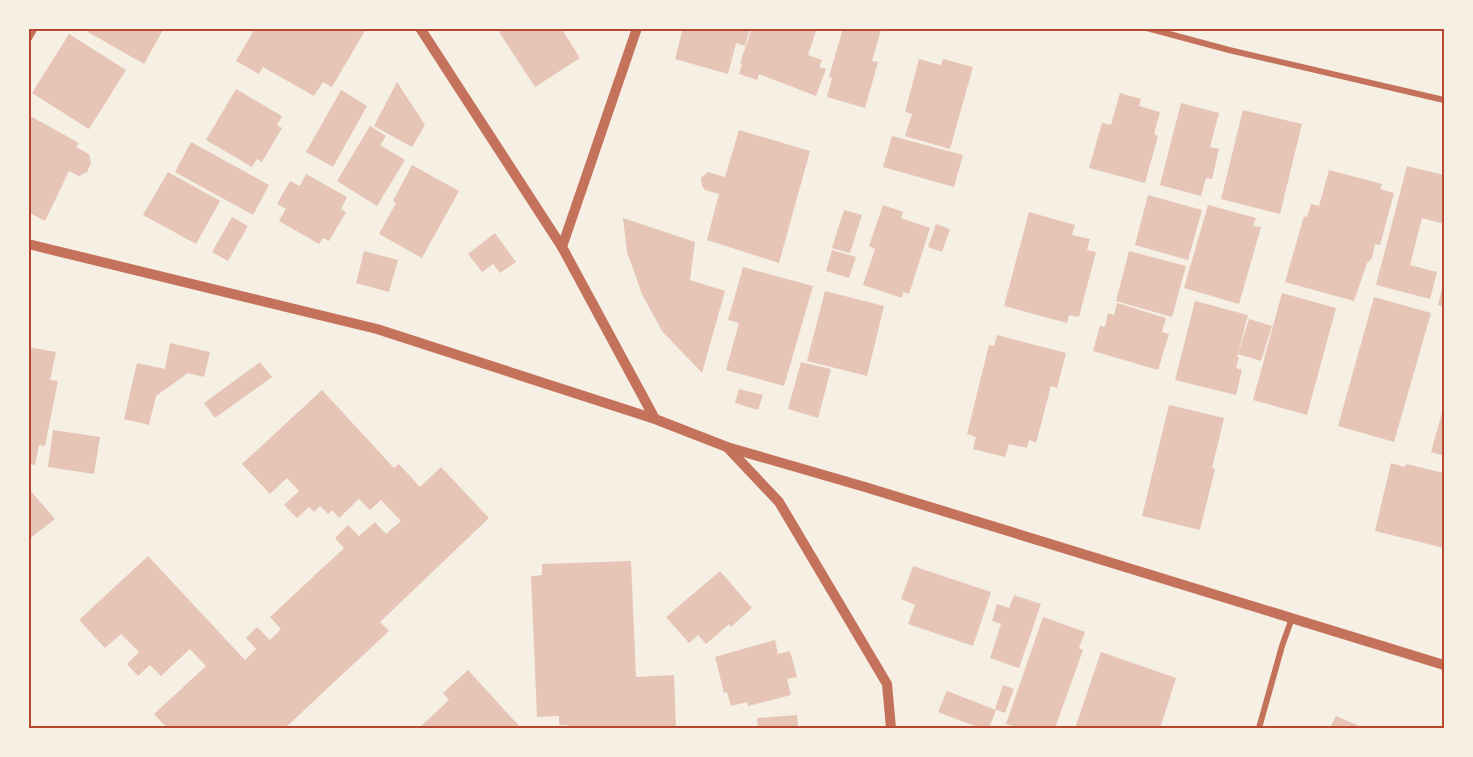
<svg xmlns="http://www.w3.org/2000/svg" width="1473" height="757" viewBox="0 0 1473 757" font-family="'Zilla Slab',serif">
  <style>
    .building { fill: #e6c5b7 }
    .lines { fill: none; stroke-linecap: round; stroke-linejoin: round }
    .minor { stroke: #c5725c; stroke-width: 6 }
    .tertiary { stroke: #c5725c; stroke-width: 10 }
    .neatline { fill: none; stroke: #b5482f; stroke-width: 2 }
  </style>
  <rect width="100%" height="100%" fill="#f6efe4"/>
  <!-- building -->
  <g class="building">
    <path d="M90,28H164L144,64L88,32Z"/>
    <path d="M255,28H364L366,29L332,87L323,82L314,96L263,67L259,74L236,61Z"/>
    <path d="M504,28H561L580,58L535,87L499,32Z"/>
    <path d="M683,28H750L745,46L736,43L728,74L675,59Z"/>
    <path d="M752,28H817L808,55L822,60L819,67L826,69L816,96L759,74L757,80L739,74L742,64L740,63Z"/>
    <path d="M843,28H874L881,30L872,61L878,62L865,108L827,97L832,78L829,77Z"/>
    <path d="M69,34L126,70L89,129L32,93Z"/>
    <path d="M919,59L941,65L943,59L973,67L950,149L905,136L912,114L905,112Z"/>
    <path d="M397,82L425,125L412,147L374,126Z"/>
    <path d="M236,89L282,116L277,125L282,128L262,162L257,159L252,167L206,140Z"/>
    <path d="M341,90L367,106L333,167L306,152Z"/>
    <path d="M1120,93L1141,99L1139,106L1160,112L1154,134L1158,136L1145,183L1089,168L1102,123L1111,125Z"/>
    <path d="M1181,103L1219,113L1210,147L1219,149L1212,179L1206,178L1201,196L1160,185Z"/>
    <path d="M1243,110L1302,124L1280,214L1221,199Z"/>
    <path d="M32,117L79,143L76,147L89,154L91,163L87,172L79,176L69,171L45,221L28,212V123Z"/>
    <path d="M370,126L386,136L380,145L405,160L377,206L337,181Z"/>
    <path d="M739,130L810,151L779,263L707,240L719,194L705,190L702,186L701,178L708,172L725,177Z"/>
    <path d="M892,136L963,155L954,187L883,167Z"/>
    <path d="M191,142L269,185L253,215L175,172Z"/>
    <path d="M412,165L459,191L422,258L379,234L396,203L393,201Z"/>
    <path d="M1407,166L1444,175V224L1422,218L1410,265L1437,272L1430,299L1376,285Z"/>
    <path d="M1329,170L1382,184L1380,189L1394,193L1380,245L1375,244L1372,258L1367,263L1354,301L1285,282L1304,216L1307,217L1311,204L1319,206Z"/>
    <path d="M168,172L220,201L196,244L143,215Z"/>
    <path d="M306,174L347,197L341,209L346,212L329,241L323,238L319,244L279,221L286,209L277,204L290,181L300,186Z"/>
    <path d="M1148,195L1202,210L1188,260L1135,245Z"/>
    <path d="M883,205L903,212L901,218L930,228L909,294L903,292L902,298L863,285L875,249L869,246Z"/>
    <path d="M1208,205L1256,218L1253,226L1261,227L1239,304L1184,288Z"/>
    <path d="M844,210L862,215L850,253L832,248Z"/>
    <path d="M1029,212L1075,225L1072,235L1090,239L1087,250L1096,252L1079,317L1069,315L1067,323L1004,306Z"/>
    <path d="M232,217L248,226L228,261L212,252Z"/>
    <path d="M623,218L695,242L690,280L725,291L702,373L662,331L642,294L627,252Z"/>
    <path d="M936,224L950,229L942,252L928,247Z"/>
    <path d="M495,233L516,262L500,273L493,264L482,272L468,254Z"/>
    <path d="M832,250L856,257L849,278L826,271Z"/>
    <path d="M364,251L398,260L389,292L356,283Z"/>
    <path d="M1129,251L1186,266L1172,317L1116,301Z"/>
    <path d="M743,267L813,286L784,386L726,370L739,323L728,320Z"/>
    <path d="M1444,281V307L1438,305Z"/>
    <path d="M825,291L884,306L867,376L807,361Z"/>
    <path d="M1282,293L1336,308L1307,415L1253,400Z"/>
    <path d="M1374,297L1431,313L1394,442L1338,426Z"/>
    <path d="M1195,301L1248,315L1237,357H1239L1236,368L1242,370L1236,395L1175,380Z"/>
    <path d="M1117,303L1166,318L1162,332L1169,334L1158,370L1093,351L1100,326L1105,327L1108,313L1114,315Z"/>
    <path d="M1249,319L1272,326L1261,361L1238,354Z"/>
    <path d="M997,335L1066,353L1057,388L1051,386L1036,443L1029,440L1027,448L1009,444L1005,457L973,449L976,437L967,434L989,345L994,346Z"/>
    <path d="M170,343L210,352L204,377L188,373L156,396L149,425L124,419L137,363L165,369Z"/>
    <path d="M28,347L56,352L50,380L58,381L45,446L39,445L35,465L28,464Z"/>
    <path d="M260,362L272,377L215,418L204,403Z"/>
    <path d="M801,362L831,369L818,418L788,409Z"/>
    <path d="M739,389L763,395L758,410L735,403Z"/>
    <path d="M322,390L394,468L399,464L420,487L441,467L489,518L380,622L389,631L285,728H165L166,727L154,714L206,666L190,649L161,676L150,665L138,676L127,664L139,652L121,634L105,648L79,620L148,556L245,660L256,649L246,638L257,627L270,640L281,629L270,617L344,548L335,538L348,525L359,536L375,522L386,534L401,521L381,500L370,510L359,499L339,518L332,510L328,514L320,506L314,512L309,507L297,518L284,505L299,491L287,478L270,494L242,464Z"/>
    <path d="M1169,405L1224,418L1212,468L1215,469L1200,530L1142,516Z"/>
    <path d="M1444,405V456L1431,452Z"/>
    <path d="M53,430L100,437L94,474L48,467Z"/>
    <path d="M1391,463L1405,467L1406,464L1444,473V548L1375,531Z"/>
    <path d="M28,488L55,519L28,540Z"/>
    <path d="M631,561L636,677L674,675L676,728H567V725H559V716L537,717L531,576L542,575V564Z"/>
    <path d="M913,566L991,592L973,646L908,624L915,605L901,599Z"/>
    <path d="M720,571L752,608L731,627L729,624L706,644L698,635L689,643L666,617Z"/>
    <path d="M1014,595L1041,604L1019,668L990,658L1001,624L992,621L997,604L1009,608Z"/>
    <path d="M1043,617L1085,632L1079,648L1083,650L1055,728H1019L1006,724Z"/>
    <path d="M775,640L778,654L790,651L797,677L787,679L791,695L748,706L747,702L731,706L727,692L724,693L715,657Z"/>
    <path d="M1101,652L1176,678L1160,728H1075Z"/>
    <path d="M468,670L521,728H419L449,700L443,693Z"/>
    <path d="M1003,685L1014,689L1005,713L995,709Z"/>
    <path d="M947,691L996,710L989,728H980L938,712Z"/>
    <path d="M797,715L798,728H758L757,718Z"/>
    <path d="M1336,716L1364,728H1330Z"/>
  </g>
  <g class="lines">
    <!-- minor -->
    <g class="minor">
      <path d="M1147,28L1229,50L1444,100"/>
      <path d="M28,40L35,28"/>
      <path d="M1259,728L1282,646L1292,618"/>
    </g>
    <!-- tertiary -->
    <g class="tertiary">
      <path d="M420,28L562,247"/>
      <path d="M637,28L562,247L655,419"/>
      <path d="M28,244L377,329L655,419L727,447L865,487L1444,665"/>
      <path d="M727,447L779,502L887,684L891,728"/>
    </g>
  </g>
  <!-- border -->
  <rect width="1473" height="757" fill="none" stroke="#f6efe4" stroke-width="60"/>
  <rect x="30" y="30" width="1413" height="697" class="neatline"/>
</svg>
